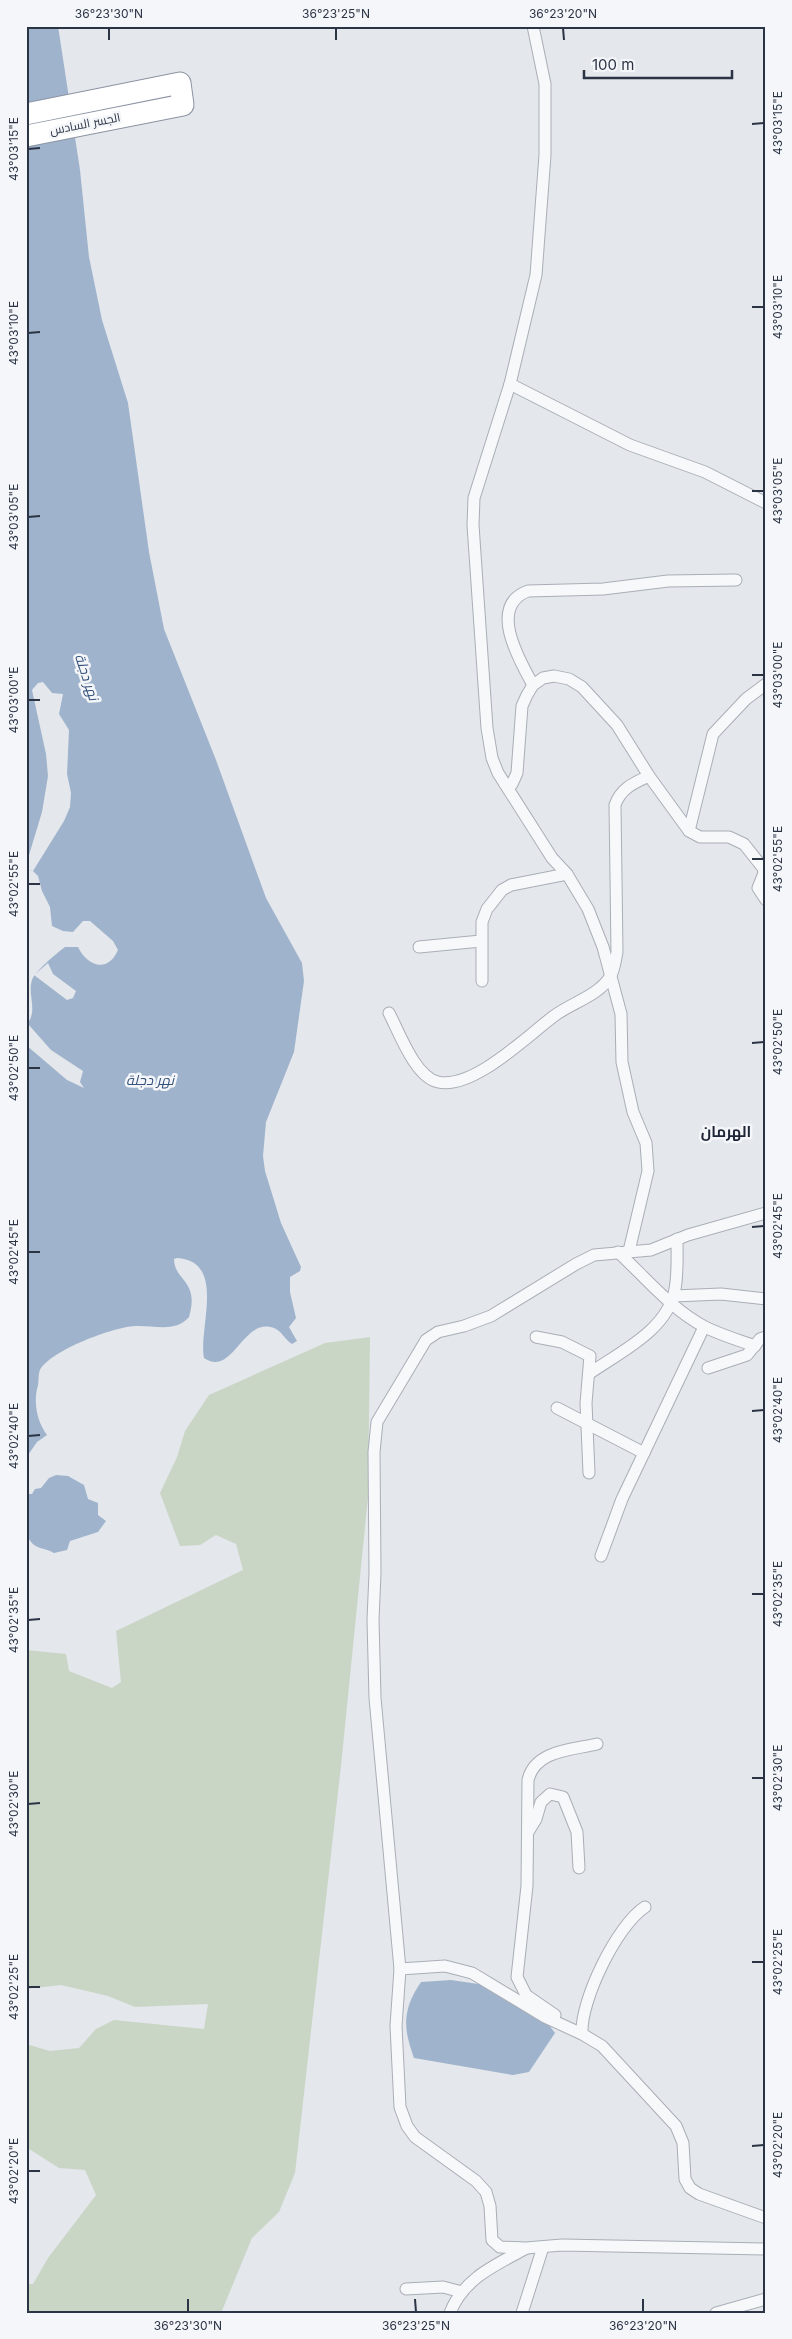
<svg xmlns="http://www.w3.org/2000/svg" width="792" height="2339" viewBox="0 0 792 2339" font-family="Inter,Cairo,sans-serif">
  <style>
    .green { fill: #c9d6c5 }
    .water { fill: #9fb4cc }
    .pier { fill: #e4e7ec }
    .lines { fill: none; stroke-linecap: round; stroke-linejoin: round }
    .minor-casing { stroke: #a9aeb7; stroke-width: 13 }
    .motorway-casing { stroke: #8b94a3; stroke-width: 23 }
    .minor { stroke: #f7f8fa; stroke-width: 11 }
    .motorway { stroke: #fff; stroke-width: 21 }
    .ticks { fill: none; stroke: #2b3445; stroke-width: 2 }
    .labels { text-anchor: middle; stroke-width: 5; stroke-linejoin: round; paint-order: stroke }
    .street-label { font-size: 12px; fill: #2b3445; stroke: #f4f6f9 }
    .water-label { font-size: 14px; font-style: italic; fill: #34527a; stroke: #f4f6f9 }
    .quarter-label { font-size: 15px; font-weight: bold; fill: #1d2536; stroke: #f4f6f9 }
    .neatline { fill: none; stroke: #2b3445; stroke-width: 2 }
    .ticks-label { font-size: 12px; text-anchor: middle; fill: #2b3445 }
  </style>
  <rect width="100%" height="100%" fill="#e4e7ec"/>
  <!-- green -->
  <path class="green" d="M370,1337L368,1497L341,1766L295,2173L279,2212L252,2238L221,2313H26V2284H33L48,2258L96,2195L85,2170L59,2168L26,2147V2044L50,2051L79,2048L96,2029L114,2020L204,2029L208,2004L135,2007L108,1996L61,1985L26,1989V1650L66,1654L69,1671L112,1688L121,1682L116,1631L243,1570L236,1544L216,1535L200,1545L180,1546L160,1493L177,1457L185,1431L209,1395L325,1343Z"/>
  <!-- water -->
  <g class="water">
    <path d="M26,26H58L80,170L89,257L102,320L128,403L149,552L164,629L216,760L266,898L302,963L304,981L294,1052L266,1122L263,1156L265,1171L281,1223L301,1267L300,1271L290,1277V1292L296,1318L289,1327L297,1341L292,1344C285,1340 282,1331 274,1328C243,1316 233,1378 204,1358C198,1329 227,1261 177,1258L174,1259C174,1281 200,1280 189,1317C176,1333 153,1325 135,1326C114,1327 51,1350 40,1370C38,1374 39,1381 38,1385C33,1403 37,1421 47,1435L37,1442L26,1458V1025C39,1012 27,995 32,980C35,971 57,953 65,947H78C88,967 108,973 118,950L113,941L90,921H83L73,932L63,931L52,926L50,907L42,891L38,876L33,871L26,869Z"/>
    <path d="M56,1475L68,1476L84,1485L88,1499L98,1503V1515L106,1521L98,1532L70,1541L67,1550L54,1553C44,1547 34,1550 28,1537H26V1494H32L35,1489L41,1488L49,1478Z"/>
    <path d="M451,1980L485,1985L546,2021L555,2033L529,2072L513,2075L414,2058C403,2028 402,2010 421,1982Z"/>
  </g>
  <!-- pier -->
  <g class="pier">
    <path d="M43,682L52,693L63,694L59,714L69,730L67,774L71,793L70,807L64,821L33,871L26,869V865L42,812L48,776L46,754L32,690L38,683Z"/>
    <path d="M48,963L53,974L76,991L73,998L67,1000L34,975Z"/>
    <path d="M28,1024L51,1050L83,1071L80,1082L84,1088L67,1080L26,1045Z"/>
  </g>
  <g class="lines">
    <defs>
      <g id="minor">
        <path d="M533,26L545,84V155L536,275L510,384L474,498L473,525L487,728L492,758L498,773L552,858L567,874L588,909L603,947L621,1014L622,1062L633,1112L646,1143L648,1171L629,1251"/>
        <path d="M510,384L630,445L705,472L766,503"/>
        <path d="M533,685C520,661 487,606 528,591L603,589L668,581L736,580"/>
        <path d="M505,784H512L517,773L522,706L527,695L533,685L543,678L554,676L569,679L582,687L617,725L649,776L689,831L700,837H729L744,844L763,868L764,873L758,888L766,900"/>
        <path d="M689,831L713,734L746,699L766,684"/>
        <path d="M419,947L481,941"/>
        <path d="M482,981V922L487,909L502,890L511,885L567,874"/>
        <path d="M389,1013C399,1032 415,1077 438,1082C473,1090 527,1036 554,1016C571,1003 598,996 610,977C615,969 615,961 617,952L615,805C621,788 634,783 649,776"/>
        <path d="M766,1213L688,1235L651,1250L594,1255L576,1264L491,1316L464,1326L438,1332L426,1340L377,1422L374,1452L375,1573L373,1620L375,1698L400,1969L396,2026L400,2107L407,2126L415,2137L476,2181L486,2192L490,2206L492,2240L500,2247L526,2248L562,2245L766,2249"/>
        <path d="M618,1252C645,1277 672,1310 705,1327C721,1335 738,1340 755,1346"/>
        <path d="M674,1296L721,1294L766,1299"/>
        <path d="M536,1337L562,1342L590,1356L586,1403L589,1473"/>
        <path d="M708,1368L747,1355L760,1339L766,1337"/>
        <path d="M590,1373C620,1352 668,1330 675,1289C678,1273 677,1255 677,1239"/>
        <path d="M557,1408L644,1453"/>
        <path d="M601,1556L622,1499L704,1327"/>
        <path d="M528,1832L536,1819L541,1802L550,1794L563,1797L577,1832L579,1868"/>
        <path d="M400,1969L445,1966L472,1973L545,2017L582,2034L602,2046L676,2126L683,2143L685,2179L690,2188L699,2194L766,2218"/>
        <path d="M555,2015L526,1995L517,1977L527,1886L528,1780C535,1750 572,1750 597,1744"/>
        <path d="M582,2034C580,2001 617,1925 645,1907"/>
        <path d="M406,2289L443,2287L462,2292"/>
        <path d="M450,2313C463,2279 495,2265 525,2249"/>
        <path d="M522,2313L543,2247"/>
        <path d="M716,2313L766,2299"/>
      </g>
      <path id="motorway" d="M26,114L180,83L183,105L26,136"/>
    </defs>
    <!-- minor casing -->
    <use href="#minor" class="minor-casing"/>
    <!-- motorway casing -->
    <use href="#motorway" class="motorway-casing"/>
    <!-- minor -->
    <use href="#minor" class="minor"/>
    <!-- motorway -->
    <use href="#motorway" class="motorway"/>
  </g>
  <!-- ticks -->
  <path class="ticks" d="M109,28V40M336,28V40M563,28L564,40M752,124L764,123M28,149L40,148M752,307H764M28,333L40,332M752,491H764M28,517L40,516M752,675H764M28,700H40M752,859H764M28,884H40M752,1043L764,1042M28,1068H40M752,1227L764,1226M28,1252H40M752,1411L764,1410M28,1436L40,1435M752,1594H764M28,1620L40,1619M752,1778H764M28,1804L40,1803M752,1962H764M28,1987H40M752,2146L764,2145M28,2171H40M188,2299V2312M415,2299L416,2312M643,2299V2312"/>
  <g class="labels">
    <!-- street labels -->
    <g class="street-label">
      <text transform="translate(85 124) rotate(-11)" y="4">الجسر السادس</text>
    </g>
    <!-- water labels -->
    <g class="water-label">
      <text transform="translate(87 677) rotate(72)" y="5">نهر دجلة</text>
      <text x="150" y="1085">نهر دجلة</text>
    </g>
    <!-- quarter labels -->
    <g class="quarter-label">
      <text x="726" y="1137">الهرمان</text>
    </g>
  </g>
  <!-- border -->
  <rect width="792" height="2339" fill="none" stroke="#f4f6f9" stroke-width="55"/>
  <!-- scale -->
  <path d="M584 70v8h148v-8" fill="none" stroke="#2b3445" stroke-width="2.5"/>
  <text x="592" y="70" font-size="15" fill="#2b3445" stroke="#f4f6f9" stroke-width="4" paint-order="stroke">100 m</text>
  <rect x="28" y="28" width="736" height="2284" class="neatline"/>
  <g class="ticks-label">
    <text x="109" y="18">36°23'30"N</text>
    <text x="336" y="18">36°23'25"N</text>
    <text x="563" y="18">36°23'20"N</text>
    <text transform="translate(778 123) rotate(-90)" y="4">43°03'15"E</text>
    <text transform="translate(14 149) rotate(-90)" y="4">43°03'15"E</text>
    <text transform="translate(778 307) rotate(-90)" y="4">43°03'10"E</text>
    <text transform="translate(14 333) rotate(-90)" y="4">43°03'10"E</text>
    <text transform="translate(778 491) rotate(-90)" y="4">43°03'05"E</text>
    <text transform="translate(14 517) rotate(-90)" y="4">43°03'05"E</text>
    <text transform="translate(778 675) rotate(-90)" y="4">43°03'00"E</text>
    <text transform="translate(14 700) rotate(-90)" y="4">43°03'00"E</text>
    <text transform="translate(778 859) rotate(-90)" y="4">43°02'55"E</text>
    <text transform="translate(14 884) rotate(-90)" y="4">43°02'55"E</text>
    <text transform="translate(778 1042) rotate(-90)" y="4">43°02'50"E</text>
    <text transform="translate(14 1068) rotate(-90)" y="4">43°02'50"E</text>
    <text transform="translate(778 1226) rotate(-90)" y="4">43°02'45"E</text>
    <text transform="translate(14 1252) rotate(-90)" y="4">43°02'45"E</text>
    <text transform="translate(778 1410) rotate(-90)" y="4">43°02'40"E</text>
    <text transform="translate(14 1436) rotate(-90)" y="4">43°02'40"E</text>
    <text transform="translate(778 1594) rotate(-90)" y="4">43°02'35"E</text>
    <text transform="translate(14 1620) rotate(-90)" y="4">43°02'35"E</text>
    <text transform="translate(778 1778) rotate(-90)" y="4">43°02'30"E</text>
    <text transform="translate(14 1804) rotate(-90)" y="4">43°02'30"E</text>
    <text transform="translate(778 1962) rotate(-90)" y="4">43°02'25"E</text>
    <text transform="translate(14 1987) rotate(-90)" y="4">43°02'25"E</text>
    <text transform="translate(778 2145) rotate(-90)" y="4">43°02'20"E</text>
    <text transform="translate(14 2171) rotate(-90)" y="4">43°02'20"E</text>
    <text x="188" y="2330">36°23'30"N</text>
    <text x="416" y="2330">36°23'25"N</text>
    <text x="643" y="2330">36°23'20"N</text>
  </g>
</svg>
